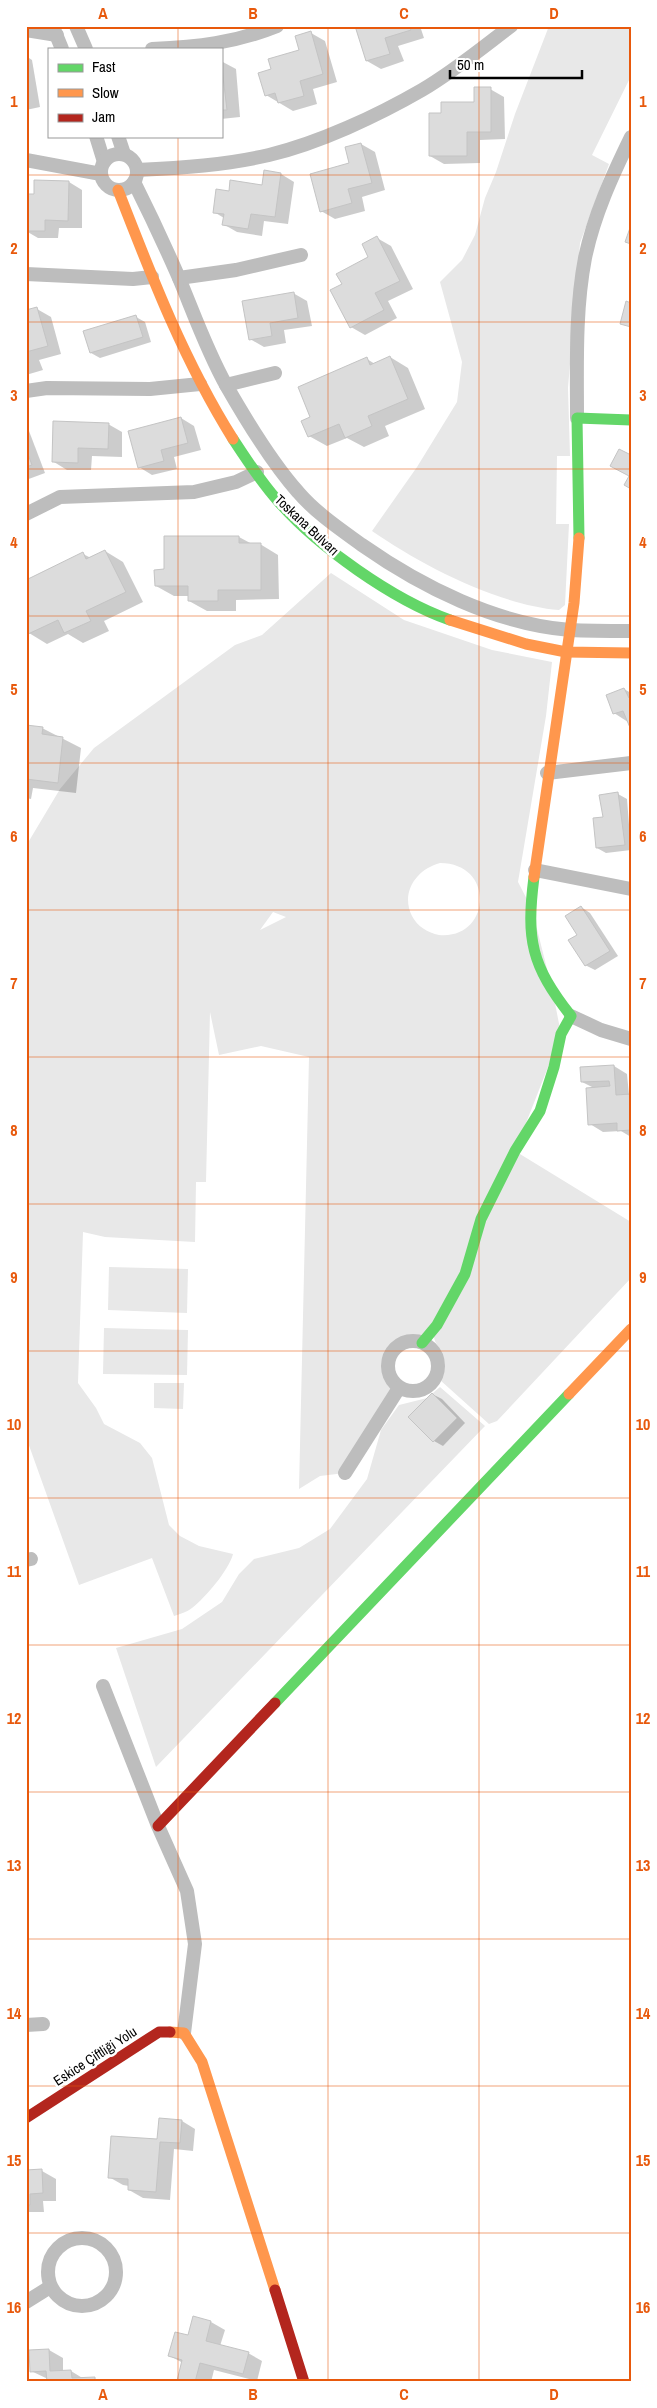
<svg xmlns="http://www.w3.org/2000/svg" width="657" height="2408" viewBox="0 0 657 2408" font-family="'Archivo Narrow',sans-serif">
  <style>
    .green { fill: #e8e8e8; fill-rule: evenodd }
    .shadow { fill: #0003 }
    .building { fill: #dcdcdc; stroke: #c4c4c4 }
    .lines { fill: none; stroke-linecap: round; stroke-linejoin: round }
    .street { stroke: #bdbdbd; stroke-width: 14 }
    .fast { stroke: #63d668; stroke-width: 11 }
    .slow { stroke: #ff974d; stroke-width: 11 }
    .jam { stroke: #b3261e; stroke-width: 11 }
    .grid { fill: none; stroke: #e8590c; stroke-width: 1; stroke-opacity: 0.55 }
    .labels { text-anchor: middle; stroke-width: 5; stroke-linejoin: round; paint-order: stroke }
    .street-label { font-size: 14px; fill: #000; stroke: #fff }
    .neatline { fill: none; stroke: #e8590c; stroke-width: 2 }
    .grid-label { font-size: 16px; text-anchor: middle; font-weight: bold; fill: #e8590c }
  </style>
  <rect width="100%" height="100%" fill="#fff"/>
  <!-- green -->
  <g class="green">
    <path d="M549,26H631V76L592,155L609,164L580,243L568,388L570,456H557L556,524H569L565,605L559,610C498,605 421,565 372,531L417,467L457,402L462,362L440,282L462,260L475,235L485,198L496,172L515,114Z"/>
    <path d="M331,573L404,620L492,650L552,662L546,716L518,882L532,909L553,993L561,1034L515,1151L631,1222V1278L497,1421L489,1424L440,1380C443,1371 445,1361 441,1352C439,1346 435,1344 434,1337C425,1339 414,1339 406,1342C383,1349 385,1374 399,1388L345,1473L320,1476L299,1489L309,1057L261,1046L219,1055L210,1012L206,1182H196L195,1242L105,1237L83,1232L78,1383L96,1408L104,1424L140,1443L152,1458L169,1525L180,1536L199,1546L233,1554C229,1570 205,1598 192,1608C187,1612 180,1614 174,1616L152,1558L79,1585L26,1437V846L60,789L94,748L235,645L262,635ZM440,863C496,863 491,940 439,935C428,933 417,926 412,916C400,892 417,869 440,863ZM273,912L286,917L260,930Z"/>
    <path d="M109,1267L188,1269L187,1313L108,1310Z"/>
    <path d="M104,1328L188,1330L187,1375L103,1374Z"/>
    <path d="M154,1383H184L183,1409L154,1408Z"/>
    <path d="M440,1387L485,1426L156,1767L116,1648L182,1629L222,1602L239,1574L254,1559L299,1548L330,1529L367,1479L381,1430L399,1405L427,1398Z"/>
  </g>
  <!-- shadow -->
  <g class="shadow">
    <path d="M356,26H420L424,38L398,46L404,61L381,69L367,61Z"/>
    <path d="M311,33L325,41L337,82L313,89L317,104L293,111L266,95L272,70L300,51Z"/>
    <path d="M26,56L32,60L40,107L26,110Z"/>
    <path d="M221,61L236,69L240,117L221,119Z"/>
    <path d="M490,89L504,97L505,139L480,140V163L444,164L430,156L443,114L475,103Z"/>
    <path d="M361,144L375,152L385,190L362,197L365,211L335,219L321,211L351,164Z"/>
    <path d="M281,174L294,182L288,224L264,221L262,236L237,232L223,224L224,218L214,212L230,192L263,186Z"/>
    <path d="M69,182L82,190V228H59L58,238H38L26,231V195H35Z"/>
    <path d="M377,238L391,246L413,289L388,301L397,318L365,335L351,327L343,284L370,258Z"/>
    <path d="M293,293L307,301L312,326L284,330L286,343L264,347L250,339Z"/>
    <path d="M37,309L51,317L61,354L39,360L43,370L26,375V312Z"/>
    <path d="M136,317L145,322L151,342L100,358L91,353Z"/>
    <path d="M390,357L408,368L425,409L385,426L389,436L364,447L347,438L327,446L309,436L312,417L367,359L375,364Z"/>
    <path d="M181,418L194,426L201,450L174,457L177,469L152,475L139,467Z"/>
    <path d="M108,424L122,432V457L92,456L91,470H67L54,462Z"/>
    <path d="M26,429L29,431L45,473L26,480Z"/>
    <path d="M239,537L252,544H260L278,555L279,599L236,600V611H207L189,601V596H174L156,586L166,570Z"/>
    <path d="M105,551L123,562L143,602L104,621L109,631L83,643L68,634L47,644L29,633L26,618L31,615L83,554L91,558Z"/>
    <path d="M624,689L631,693V727L628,722L614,713Z"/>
    <path d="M26,726L42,728L81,748L76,793L33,788L31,799L26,798Z"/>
    <path d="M618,794L627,799L631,850L606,853L597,848L604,818L601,796Z"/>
    <path d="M581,907L590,913L618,956L595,970L585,965L579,935Z"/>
    <path d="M614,1066L627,1074L629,1095H631V1137L621,1131L603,1132L590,1124L594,1088L582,1082Z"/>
    <path d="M432,1394L442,1399L465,1423L443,1446L434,1441Z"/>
    <path d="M182,2121L195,2129L193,2151L174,2149L170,2200L143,2198L129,2190V2186L123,2185L109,2177Z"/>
    <path d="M26,2171H42L56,2179V2201H43L44,2212H26Z"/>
    <path d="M194,2318L211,2322L225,2330L220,2346L248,2353L262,2361L257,2381L214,2370L211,2382L178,2380L183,2363L170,2356L189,2337Z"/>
    <path d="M49,2350L63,2358V2371H71L84,2379L94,2378L101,2382H48V2379L31,2371L30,2351Z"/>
  </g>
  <!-- building -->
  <g class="building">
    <path d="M355,26H409L411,30L385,38L390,54L366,61Z"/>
    <path d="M311,31L323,74L300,81L304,96L278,103L275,93L265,96L258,73L271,69L268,59L299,50L295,36Z"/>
    <path d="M221,60L227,110H221Z"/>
    <path d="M474,87H491V132H467V156H429V113H441V102H474Z"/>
    <path d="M361,143L372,183L348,189L352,203L320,212L310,174L349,163L345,147Z"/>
    <path d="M264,170L281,173L275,217L251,214L248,229L222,225L224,214L213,213L216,189L229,191L230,180L262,185Z"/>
    <path d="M34,180L69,181L68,221L45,220V231H26V194H34Z"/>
    <path d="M631,225V244L625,242Z"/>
    <path d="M377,236L400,281L375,293L384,310L350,328L330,290L342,284L336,274L368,257L362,244Z"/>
    <path d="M294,292L298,318L270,323L272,336L249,340L242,301Z"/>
    <path d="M626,301L631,303V327L620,324Z"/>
    <path d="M37,307L48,346L26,352L29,363H26V310Z"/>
    <path d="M136,315L143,337L90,353L83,331Z"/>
    <path d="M390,356L408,399L368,416L372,426L345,438L339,424L308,437L301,421L310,417L298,387L367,357L370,365Z"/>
    <path d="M181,417L188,443L161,450L164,461L138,468L128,431Z"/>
    <path d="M53,421L109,423L108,449L78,448V463L52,462Z"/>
    <path d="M26,449L32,465L26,467Z"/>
    <path d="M619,449L631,455V489L624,485L629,476L610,466Z"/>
    <path d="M164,536H239V543H261V590H218V601H188V586H155L154,570L164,569Z"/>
    <path d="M105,550L126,592L86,611L91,621L64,633L58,620L28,634L26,616L29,615L26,609V580L83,552L86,559Z"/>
    <path d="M624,688L629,698L631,697V730L623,711L613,714L606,695Z"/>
    <path d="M26,725L43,727L42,734L63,737L58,783L26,779Z"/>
    <path d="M618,792L625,845L596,848L593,818L603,817L599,795Z"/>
    <path d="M581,906L610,951L585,966L568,940L577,935L565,916Z"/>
    <path d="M614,1065L616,1095L631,1094V1130L617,1131V1123L588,1125L586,1088L610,1086L609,1081L581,1082L580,1067Z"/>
    <path d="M432,1393L457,1418L433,1442L408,1417Z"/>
    <path d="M159,2118L182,2120L180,2143L160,2142L156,2192L128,2190V2179L108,2178L111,2136L157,2139Z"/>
    <path d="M42,2169L43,2193L30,2194V2205H26V2170Z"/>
    <path d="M193,2316L211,2321L206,2341L249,2352L243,2374L200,2363L195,2382L177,2381L182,2360L168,2356L175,2332L188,2335Z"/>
    <path d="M49,2349L50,2371L71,2370L72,2378L95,2377V2382H47L46,2371L30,2372L29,2350Z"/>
  </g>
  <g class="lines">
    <!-- street -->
    <g class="street">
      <path d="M76,26L86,49"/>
      <path d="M53,27L62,49"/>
      <path d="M26,30L57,35"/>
      <path d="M152,49C197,47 235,43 277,26"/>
      <path d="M96,136L104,162"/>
      <path d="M118,136L124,154"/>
      <circle cx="119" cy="172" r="18"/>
      <path d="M26,160L101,174"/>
      <path d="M137,170C182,168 226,165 269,155C319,143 377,116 422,90C453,72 482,48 511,26"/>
      <path d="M134,182C150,214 165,246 179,278C194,314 207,351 226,385C246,420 272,463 298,492C316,513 340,529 362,545C422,587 496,624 570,630C590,631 611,631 631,631"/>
      <path d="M26,274L133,279L152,277"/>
      <path d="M179,278L236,270L301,255"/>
      <path d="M226,385L275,373"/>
      <path d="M26,391L47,388L150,389L200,384"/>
      <path d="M577,418C577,365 575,310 585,258C594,215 612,176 631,137"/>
      <path d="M26,514L60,497L194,492L236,482L257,472"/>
      <path d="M547,773L631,763"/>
      <path d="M535,870L631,889"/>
      <path d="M571,1016L601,1030L631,1039"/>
      <circle cx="413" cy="1366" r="25"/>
      <path d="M345,1473L399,1388"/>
      <path d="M26,1560L31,1559"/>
      <path d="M103,1686L158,1826L187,1891L195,1944L184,2033"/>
      <path d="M26,2025L43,2024"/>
      <circle cx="82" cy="2272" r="34"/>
      <path d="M26,2302L50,2287"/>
    </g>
    <!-- fast -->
    <g class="fast">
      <path d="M233,439C246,459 261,482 278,501C317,546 393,600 450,620"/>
      <path d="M579,538L577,418L631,420"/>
      <path d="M422,1343L437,1325L465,1274L481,1219L515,1151L540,1111L554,1067L561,1034L571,1016C531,965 526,940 534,877"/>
      <path d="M275,1703L569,1394"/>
    </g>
    <!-- slow -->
    <g class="slow">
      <path d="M118,190C151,275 184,361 233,439"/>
      <path d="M450,620L526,644L566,652L631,653"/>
      <path d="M534,877L574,603L579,538"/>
      <path d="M569,1394L631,1329"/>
      <path d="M170,2032L184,2033L202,2062L275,2290"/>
    </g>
    <!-- jam -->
    <g class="jam">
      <path d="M158,1826L275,1703"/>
      <path d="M26,2118L159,2032H170"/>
      <path d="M275,2290L304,2382"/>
    </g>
  </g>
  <!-- grid -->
  <path class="grid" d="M178,26V49M328,26V2382M479,26V2382M178,136V2382M26,175H631M26,322H631M26,469H631M26,616H631M26,763H631M26,910H631M26,1057H631M26,1204H631M26,1351H631M26,1498H631M26,1645H631M26,1792H631M26,1939H631M26,2086H631M26,2233H631"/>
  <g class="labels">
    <!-- street labels -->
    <g class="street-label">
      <text transform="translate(307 525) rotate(43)" y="5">Toskana Bulvarı</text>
      <text transform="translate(95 2056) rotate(-33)" y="5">Eskice Çiftliği Yolu</text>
    </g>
  </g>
  <!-- border -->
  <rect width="657" height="2408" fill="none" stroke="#ffffff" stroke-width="55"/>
  <!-- legend -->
  <rect x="48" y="48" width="175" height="90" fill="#ffffff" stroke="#999999"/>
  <rect x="58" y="64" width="25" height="8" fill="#63d668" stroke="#999999"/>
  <text x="92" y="72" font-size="15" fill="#000000">Fast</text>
  <rect x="58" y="89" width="25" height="8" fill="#ff974d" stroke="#999999"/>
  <text x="92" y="98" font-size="15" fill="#000000">Slow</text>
  <rect x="58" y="114" width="25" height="8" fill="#b3261e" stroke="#999999"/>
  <text x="92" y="122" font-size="15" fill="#000000">Jam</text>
  <!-- scale -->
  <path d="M450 70v8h132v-8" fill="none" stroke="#000000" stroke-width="2.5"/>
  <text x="457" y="70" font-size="15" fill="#000000" stroke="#ffffff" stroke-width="4" paint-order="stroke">50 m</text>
  <rect x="28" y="28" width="602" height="2352" class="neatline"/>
  <g class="grid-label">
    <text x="103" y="19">A</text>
    <text x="253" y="19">B</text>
    <text x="404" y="19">C</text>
    <text x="554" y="19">D</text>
    <text x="14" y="107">1</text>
    <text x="643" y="107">1</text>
    <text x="14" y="254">2</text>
    <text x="643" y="254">2</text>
    <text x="14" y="401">3</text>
    <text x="643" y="401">3</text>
    <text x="14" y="548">4</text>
    <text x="643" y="548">4</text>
    <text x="14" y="695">5</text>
    <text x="643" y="695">5</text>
    <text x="14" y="842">6</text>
    <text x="643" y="842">6</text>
    <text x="14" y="989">7</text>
    <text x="643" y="989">7</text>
    <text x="14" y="1136">8</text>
    <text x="643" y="1136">8</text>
    <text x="14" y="1283">9</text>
    <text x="643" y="1283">9</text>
    <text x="14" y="1430">10</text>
    <text x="643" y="1430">10</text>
    <text x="14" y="1577">11</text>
    <text x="643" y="1577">11</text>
    <text x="14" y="1724">12</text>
    <text x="643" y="1724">12</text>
    <text x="14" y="1871">13</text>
    <text x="643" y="1871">13</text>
    <text x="14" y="2019">14</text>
    <text x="643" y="2019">14</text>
    <text x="14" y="2166">15</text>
    <text x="643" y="2166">15</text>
    <text x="14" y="2313">16</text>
    <text x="643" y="2313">16</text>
    <text x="103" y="2400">A</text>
    <text x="253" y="2400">B</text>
    <text x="404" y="2400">C</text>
    <text x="554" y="2400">D</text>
  </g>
</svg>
